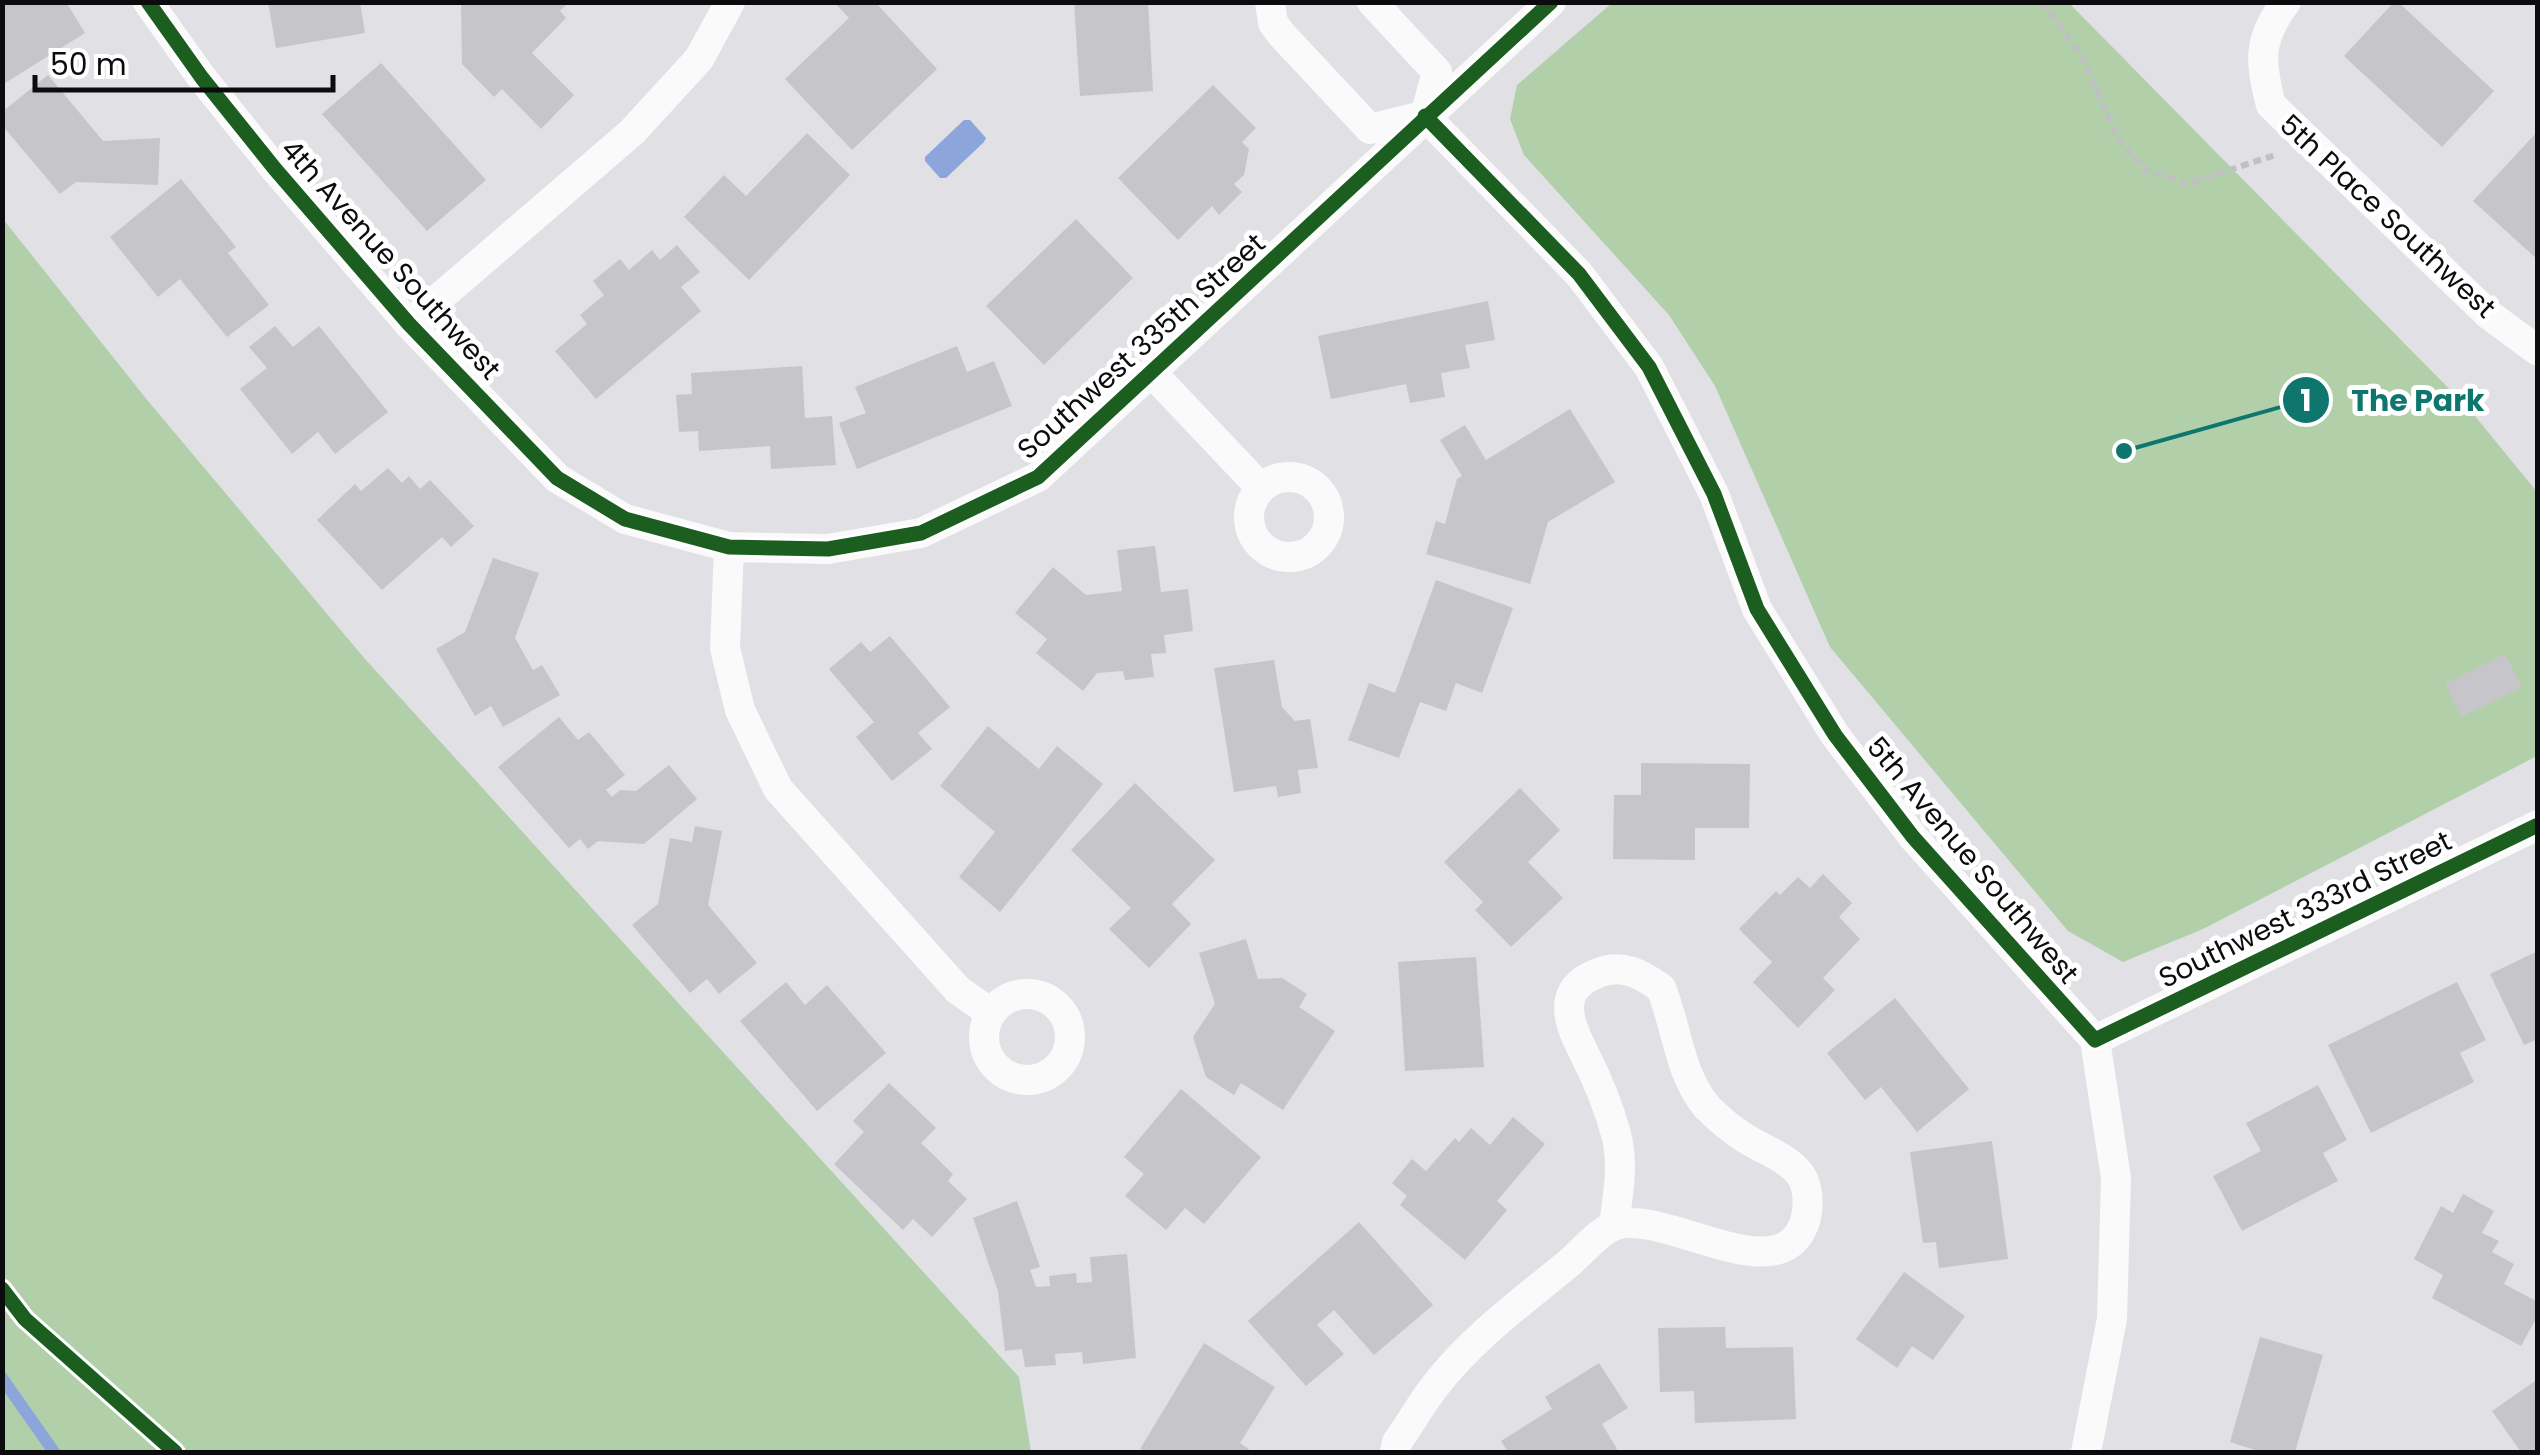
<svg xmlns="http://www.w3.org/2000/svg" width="2540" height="1455" viewBox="0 0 2540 1455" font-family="Poppins,sans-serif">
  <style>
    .green { fill: #b1d0aa }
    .water { fill: #8ca6dc }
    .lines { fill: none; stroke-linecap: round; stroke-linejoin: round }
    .stream { stroke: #8ca6dc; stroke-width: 12 }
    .building { fill: #c6c6ca }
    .path { stroke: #c0c0c2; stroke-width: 6; stroke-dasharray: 8 5; stroke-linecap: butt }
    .street { stroke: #fafafb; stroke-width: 30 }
    .cycleway-casing { stroke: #fff; stroke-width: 21 }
    .cycleway { stroke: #1b5e20; stroke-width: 15 }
    .labels { text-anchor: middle; stroke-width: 10; stroke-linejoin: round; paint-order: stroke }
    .street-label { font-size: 28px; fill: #0c0c0f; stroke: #fff }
    .leader { fill: none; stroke: #0f766e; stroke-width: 4 }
    .callout-dot { fill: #0f766e; stroke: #fff; stroke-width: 4 }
    .mark-label { font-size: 30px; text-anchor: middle; font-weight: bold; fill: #fff }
    .callout-label { font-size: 30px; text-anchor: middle; font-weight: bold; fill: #0f766e; stroke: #fff; stroke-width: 10; stroke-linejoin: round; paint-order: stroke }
  </style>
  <rect width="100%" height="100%" fill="#e0e0e5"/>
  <!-- green -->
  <g class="green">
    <path d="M1612,3H2069L2470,410L2537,492V756L2203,929L2123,962L2068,931L1830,647L1715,386L1669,315L1524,155L1510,119L1517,85Z"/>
    <path d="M3,219L148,401L365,659L1019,1377L1031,1452H3Z"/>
  </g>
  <!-- water -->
  <path class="water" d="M964,120H970L986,138L984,142L946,178H940L925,161V157Z"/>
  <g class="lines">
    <!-- stream -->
    <path class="stream" d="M2,1378L54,1452"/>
  </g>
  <!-- building -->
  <g class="building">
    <path d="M2,2H66L85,33L2,85Z"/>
    <path d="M268,2H360L365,33L276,48Z"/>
    <path d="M461,2H569L560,11L566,18L532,53L574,95L541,129L502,89L494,97L462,64Z"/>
    <path d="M834,2H875L937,69L852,150L785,79L849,18Z"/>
    <path d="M1074,2H1148L1153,91L1080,96Z"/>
    <path d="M2394,2H2398L2494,91L2442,147L2344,56Z"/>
    <path d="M381,63L486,180L427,231L322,114Z"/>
    <path d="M48,75L103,141L160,138L158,185L76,182L60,194L2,125V112Z"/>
    <path d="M1213,85L1256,128L1242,142L1249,149L1244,175L1234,184L1242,192L1219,215L1212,206L1178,240L1118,178Z"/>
    <path d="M2538,131V260L2473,201Z"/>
    <path d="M807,133L850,175L749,280L684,217L724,175L746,196Z"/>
    <path d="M181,179L236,247L228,253L269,305L227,337L180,279L158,297L110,237Z"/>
    <path d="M1076,219L1133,278L1044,365L986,306Z"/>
    <path d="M677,245L700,272L681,287L701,311L596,399L555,351L587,324L580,315L604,295L593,281L620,259L629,270L652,250L660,260Z"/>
    <path d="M1488,301L1495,340L1465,345L1470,368L1441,373L1445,397L1410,403L1406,384L1331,399L1318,336Z"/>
    <path d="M275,326L293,347L319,326L388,412L335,454L318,432L292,454L240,389L267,368L249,347Z"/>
    <path d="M957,346L967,372L994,361L1012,406L857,469L839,423L866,413L855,387Z"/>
    <path d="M802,366L805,418L832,416L836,465L771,469L770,446L699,451L698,431L679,432L676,395L692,394L691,373Z"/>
    <path d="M1570,409L1615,482L1548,522L1530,584L1426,554L1436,521L1445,524L1457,479L1462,476L1440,440L1465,425L1486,460Z"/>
    <path d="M388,468L402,483L409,476L420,489L430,480L474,526L451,547L442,537L382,590L317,520L355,484L361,491Z"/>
    <path d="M1155,546L1161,592L1188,589L1193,631L1164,635L1166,653L1151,654L1154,677L1125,680L1123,671L1097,673L1083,691L1036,653L1047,639L1015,613L1053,567L1086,595L1122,591L1117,550Z"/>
    <path d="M493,558L539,573L515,638L533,670L542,665L560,695L503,727L491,706L475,716L436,649L465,632Z"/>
    <path d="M1436,580L1513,608L1482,693L1456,683L1446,711L1420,702L1399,758L1348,740L1369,683L1395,693Z"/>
    <path d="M890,636L950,707L918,733L932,749L892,781L856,737L874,722L829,669L861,642L870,652Z"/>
    <path d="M2505,654L2522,687L2461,717L2445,684Z"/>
    <path d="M1274,660L1282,707L1295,721L1310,719L1318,768L1298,770L1301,793L1278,797L1276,786L1234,792L1214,668Z"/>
    <path d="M559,717L578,740L589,732L625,775L606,790L612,797L620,790L636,791L669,765L697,799L644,844L598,841L588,849L580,839L569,848L498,767Z"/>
    <path d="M988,726L1039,769L1057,746L1103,784L1000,912L959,877L995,832L940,786Z"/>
    <path d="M1641,763L1750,764L1749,828H1695V860L1613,859L1614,795H1641Z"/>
    <path d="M1135,783L1215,860L1172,904L1191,924L1149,968L1109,929L1131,908L1071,850Z"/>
    <path d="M1520,788L1560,830L1528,862L1563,898L1511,947L1475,910L1483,902L1444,862Z"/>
    <path d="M695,826L722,831L708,905L757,963L719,994L707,979L690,993L632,925L658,904L670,838L692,842Z"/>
    <path d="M1823,874L1852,903L1839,917L1860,939L1823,978L1835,990L1798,1028L1753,982L1772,962L1739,929L1776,891L1780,895L1798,877L1810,888Z"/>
    <path d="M1246,939L1258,979L1282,978L1307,994L1299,1007L1335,1031L1283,1110L1241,1083L1234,1095L1206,1077L1193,1037L1215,1004L1199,953Z"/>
    <path d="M2538,951V1039L2524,1045L2490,974Z"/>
    <path d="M1476,957L1484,1067L1405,1071L1398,962Z"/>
    <path d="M786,982L805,1005L827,985L886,1053L817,1111L740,1021Z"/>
    <path d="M2457,982L2486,1040L2460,1053L2474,1082L2371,1133L2328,1045Z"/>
    <path d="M1895,998L1969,1089L1917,1132L1881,1087L1865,1100L1827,1053Z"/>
    <path d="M889,1083L936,1128L921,1143L953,1174L948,1181L967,1199L932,1237L913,1219L903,1230L834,1164L864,1132L853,1121Z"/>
    <path d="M2318,1085L2347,1140L2323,1153L2338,1181L2242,1231L2213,1176L2261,1151L2246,1123Z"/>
    <path d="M1181,1089L1261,1157L1204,1224L1185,1208L1166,1230L1125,1196L1144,1174L1124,1157Z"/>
    <path d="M1513,1117L1545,1144L1497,1201L1507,1210L1465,1260L1400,1205L1407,1196L1392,1183L1412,1159L1426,1171L1455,1138L1459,1142L1471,1128L1490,1145Z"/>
    <path d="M1992,1141L2008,1259L1939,1268L1936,1242L1923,1243L1910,1152Z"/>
    <path d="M2463,1194L2494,1211L2482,1233L2499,1241L2492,1252L2514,1264L2504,1284L2538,1302V1315L2521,1346L2432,1298L2443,1275L2414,1259L2441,1206L2453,1213Z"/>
    <path d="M1017,1201L1040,1267L1030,1270L1036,1287L1050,1286L1049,1276L1076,1273L1077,1283L1092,1282L1090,1257L1127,1254L1136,1358L1083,1364L1082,1352L1055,1354L1056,1365L1025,1367L1022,1349L1005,1351L998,1291L973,1218Z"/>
    <path d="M1359,1222L1433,1305L1374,1355L1334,1310L1317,1325L1344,1354L1306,1386L1248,1321Z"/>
    <path d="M1904,1272L1965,1316L1933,1360L1912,1346L1897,1368L1856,1339Z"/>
    <path d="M1725,1327L1726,1348L1793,1347L1796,1419L1695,1423L1694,1391L1660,1392L1658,1328Z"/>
    <path d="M2260,1337L2323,1355L2295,1452H2261L2230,1442Z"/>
    <path d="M1204,1343L1275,1387L1240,1443L1249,1449L1246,1452H1146L1140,1449Z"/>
    <path d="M1599,1363L1628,1408L1602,1424L1617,1449L1611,1452H1508L1501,1441L1552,1409L1545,1397Z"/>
    <path d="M2538,1379V1452H2521L2492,1411Z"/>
  </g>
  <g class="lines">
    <!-- path -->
    <path class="path" d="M2043,2L2083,59L2118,139L2146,170L2187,184L2275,155"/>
    <!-- street -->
    <g class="street">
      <path d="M148,2L202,78L275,169L409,324L557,478L625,519L729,547L828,549L921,533L1038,477L1551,2"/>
      <path d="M1270,2L1273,23L1282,35L1370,129L1422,116"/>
      <path d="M1372,2L1437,72L1425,116"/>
      <path d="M2286,2C2257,40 2260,62 2271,105L2488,314L2538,351"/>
      <path d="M1425,116L1579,274L1649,367L1714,494L1757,609L1835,735L1913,837L2095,1040"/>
      <path d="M409,324L632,132L699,59L730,2"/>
      <path d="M1152,373L1261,488"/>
      <circle cx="1289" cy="517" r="40"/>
      <path d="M729,547L725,648L740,710L778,789L958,990L991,1013"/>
      <circle cx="1027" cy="1037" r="43"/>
      <path d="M2095,1040L2538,825"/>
      <path d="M1395,1452L1397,1442C1410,1424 1421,1404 1435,1386C1472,1338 1523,1301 1569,1263C1582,1252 1600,1230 1616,1225C1666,1209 1778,1293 1804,1224C1809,1211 1809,1192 1803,1179C1792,1158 1760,1149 1742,1136C1729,1128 1718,1118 1707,1107C1679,1074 1677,1027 1661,988C1641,974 1622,963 1598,973C1554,990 1569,1024 1585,1055C1597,1079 1609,1108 1616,1134C1624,1164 1618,1195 1614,1225"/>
      <path d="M2086,1452L2112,1319L2116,1178L2095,1040"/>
    </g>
    <defs>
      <g id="cycleway">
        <path d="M148,2L202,78L275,169L409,324L557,478L625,519L729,547L828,549L921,533L1038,477L1551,2"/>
        <path d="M1425,116L1579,274L1649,367L1714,494L1757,609L1835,735L1913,837L2095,1040L2538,825"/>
        <path d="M2,1289L25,1319L175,1452"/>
      </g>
    </defs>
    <!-- cycleway casing -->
    <use href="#cycleway" class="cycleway-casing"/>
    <!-- cycleway -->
    <use href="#cycleway" class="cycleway"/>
  </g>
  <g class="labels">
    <!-- street labels -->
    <g class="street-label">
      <text transform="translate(2388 216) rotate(43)" y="10">5th Place Southwest</text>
      <text transform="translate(391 259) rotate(48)" y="10">4th Avenue Southwest</text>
      <text transform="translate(1141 346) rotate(-42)" y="10">Southwest 335th Street</text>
      <text transform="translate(1973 860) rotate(50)" y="10">5th Avenue Southwest</text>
      <text transform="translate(2305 909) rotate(-26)" y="10">Southwest 333rd Street</text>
    </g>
  </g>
  <!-- callouts -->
  <path class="leader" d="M2124 451L2306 400"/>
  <g class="callout-dot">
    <circle cx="2124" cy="451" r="10"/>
    <circle cx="2306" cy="400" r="25"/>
  </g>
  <g class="mark-label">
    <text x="2306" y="411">1</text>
  </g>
  <g class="callout-label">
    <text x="2418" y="411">The Park</text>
  </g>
  <!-- border -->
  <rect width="2540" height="1455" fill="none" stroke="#0c0c0f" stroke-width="10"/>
  <!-- scale -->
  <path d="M35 75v15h298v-15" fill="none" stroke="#0c0c0f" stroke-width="5"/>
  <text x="50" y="75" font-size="30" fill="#0c0c0f" stroke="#ffffff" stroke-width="8" paint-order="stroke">50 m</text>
</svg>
